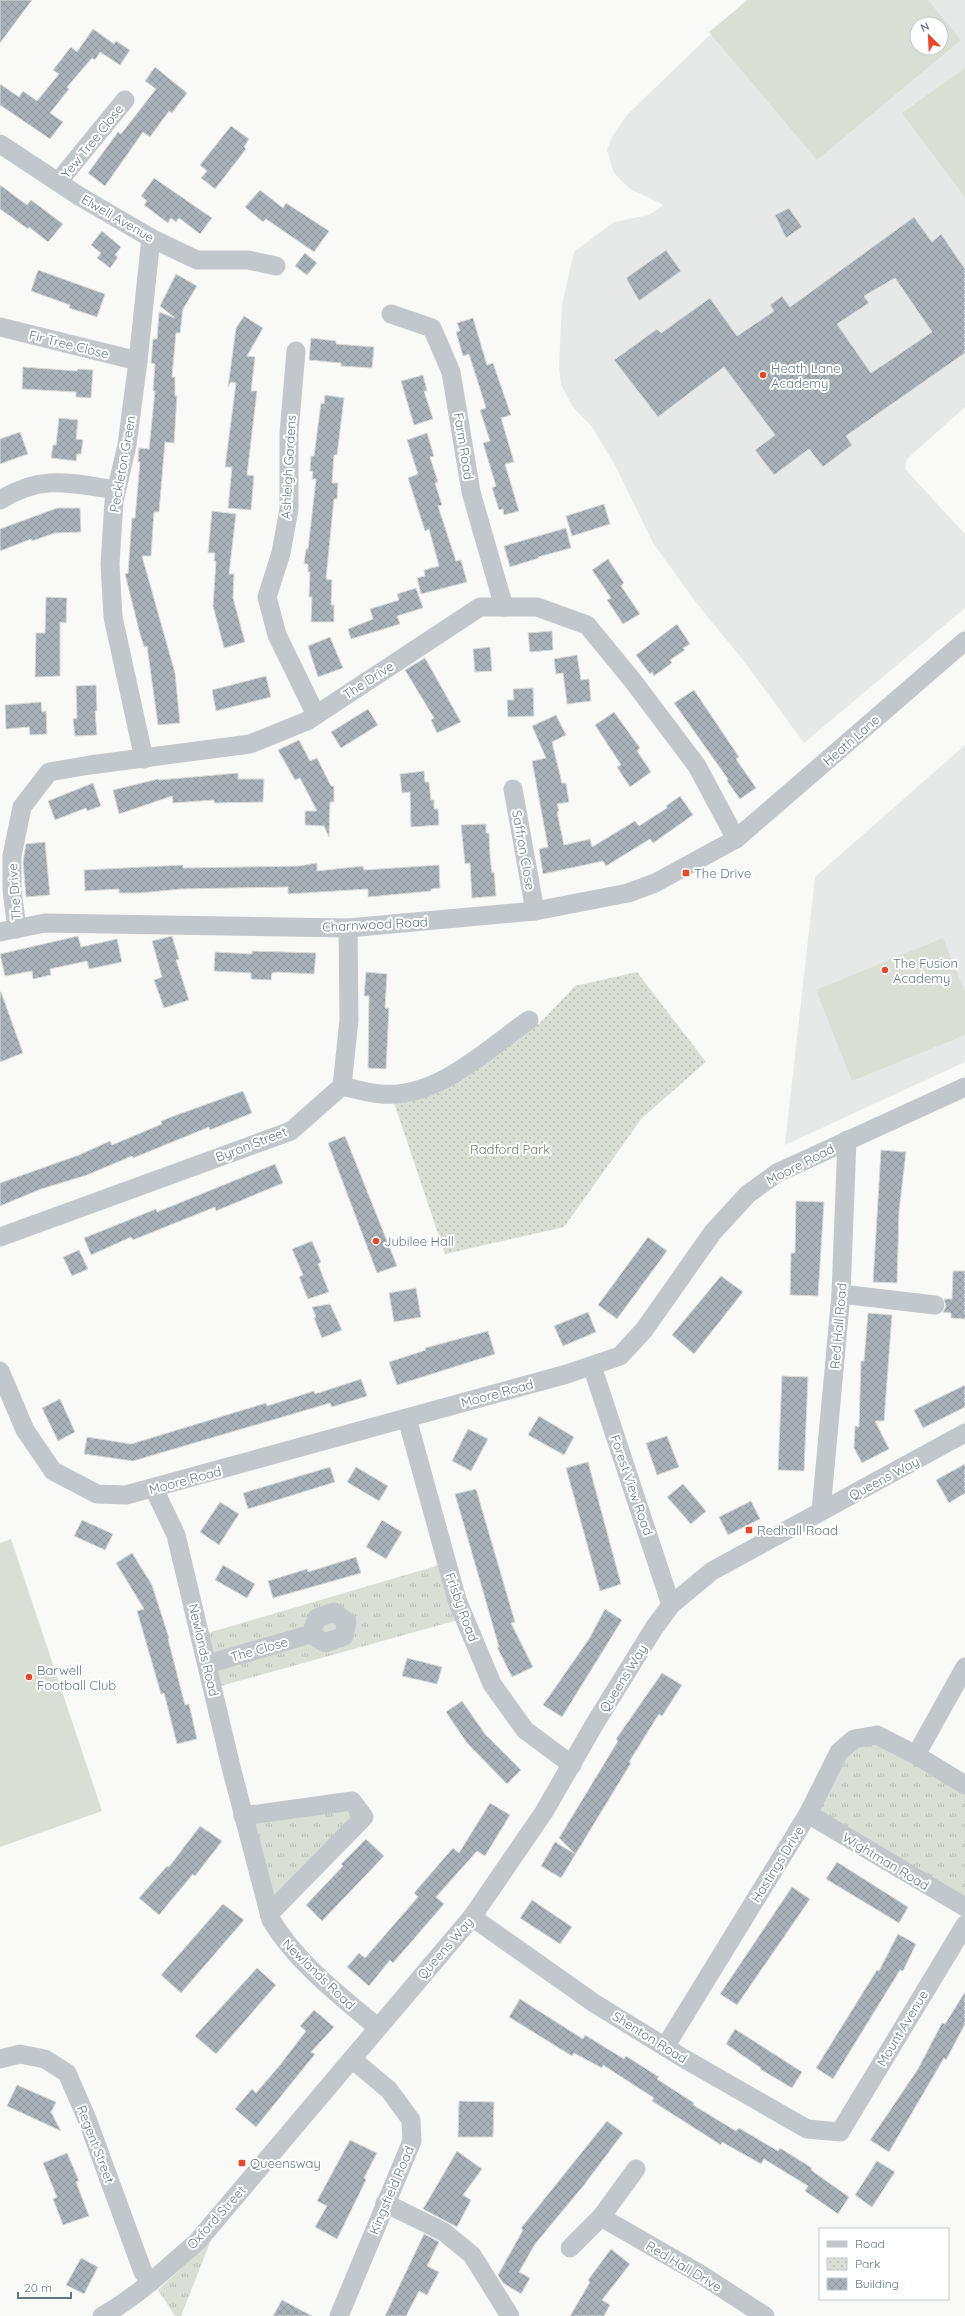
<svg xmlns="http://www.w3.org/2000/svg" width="965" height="2316" viewBox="0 0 965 2316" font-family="Quicksand,sans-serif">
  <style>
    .built { fill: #e7e9e8; fill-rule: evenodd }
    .grass { fill: url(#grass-tufts) }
    .park { fill: url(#park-dots) }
    .pitch { fill: #dadfd6; fill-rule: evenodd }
    .building { fill: url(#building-cross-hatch); stroke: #dbdbd9; fill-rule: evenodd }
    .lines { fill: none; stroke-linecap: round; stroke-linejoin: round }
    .minor { stroke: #c2c7cb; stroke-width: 19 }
    .poi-dot { fill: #ea4627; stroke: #fff; stroke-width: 1.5 }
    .labels { text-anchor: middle; stroke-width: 4; stroke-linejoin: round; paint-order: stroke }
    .street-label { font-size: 13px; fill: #637783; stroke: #fff }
    .poi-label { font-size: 13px; fill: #637783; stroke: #fff; text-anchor: start }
    .park-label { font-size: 13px; fill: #687a62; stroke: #fff }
  </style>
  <defs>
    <pattern id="grass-tufts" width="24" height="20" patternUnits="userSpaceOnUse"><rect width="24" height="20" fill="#dadfd6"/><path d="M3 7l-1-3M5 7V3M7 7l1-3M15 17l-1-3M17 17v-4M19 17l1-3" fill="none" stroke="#b4bab3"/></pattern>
    <pattern id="park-dots" width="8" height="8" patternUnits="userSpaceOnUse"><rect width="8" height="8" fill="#dadfd6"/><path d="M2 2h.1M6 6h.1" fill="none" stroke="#b4bab3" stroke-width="1.8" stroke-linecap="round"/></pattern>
    <pattern id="building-cross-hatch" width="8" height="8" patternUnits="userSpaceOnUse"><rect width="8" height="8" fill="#a9b3b9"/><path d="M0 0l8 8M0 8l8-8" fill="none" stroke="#8d969c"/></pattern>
  </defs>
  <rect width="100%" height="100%" fill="#f9f9f7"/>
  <!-- built -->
  <g class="built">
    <path d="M746,0H965V407L907,459L905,469L965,534V608L804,743L743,660L698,605L653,543L616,467L592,427L573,407L561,385L559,366L562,304L574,252L614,222L649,215L664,205L630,189L614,173L607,150L612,137L627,115ZM917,24H941V48H917Z"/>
    <path d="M965,745V1062L785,1145L815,877Z"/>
  </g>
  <!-- grass -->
  <g class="grass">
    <path d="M443,1564L465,1618L217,1687L201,1635Z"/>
    <path d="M877,1735L965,1785V1907L808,1814L839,1752Z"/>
    <path d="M352,1801L364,1817L271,1920L243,1816Z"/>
    <path d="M211,2240L181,2316H175L158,2290Z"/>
  </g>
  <!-- park -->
  <path class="park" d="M637,972L706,1062L642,1118L564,1227L445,1254L394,1103L533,1024H539L575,986Z"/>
  <!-- pitch -->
  <g class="pitch">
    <path d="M748,0H928L961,40L817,160L709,32ZM917,24H941V48H917Z"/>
    <path d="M965,68V197L902,113Z"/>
    <path d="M943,938L965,992V1035L852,1081L816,990Z"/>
    <path d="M11,1539L102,1811L0,1847V1543Z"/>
  </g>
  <!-- building -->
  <g class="building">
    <path d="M0,0H32L0,43Z"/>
    <path d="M93,29L114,44L116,41L130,50L120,65L100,52L95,60L92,58L67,87L69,89L50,113L63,122L50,139L0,105V84L19,97L23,91L37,101L59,74L53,70L71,47L77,52Z"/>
    <path d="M155,67L187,93L172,113L169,111L150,137L143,132L105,186L88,173L118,132L121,134L156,89L145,81Z"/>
    <path d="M231,126L249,139L244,147L246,149L215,189L201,178L207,171L200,165Z"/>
    <path d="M154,178L212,218L200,234L179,218L176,222L171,218L168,223L144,205L147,201L141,196Z"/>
    <path d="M0,185L27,205L31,200L63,224L48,242L29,227L28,229L0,209Z"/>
    <path d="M260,190L283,208L286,203L329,231L314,252L266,219L263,222L245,207Z"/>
    <path d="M789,208L802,227L786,238L775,215Z"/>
    <path d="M914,217L932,242L941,234L965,269V353L846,436L852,445L823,467L809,449L774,475L755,450L775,435L724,367L658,417L614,360L657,329L661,333L710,298L737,336L774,311L770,305L782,296L790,307ZM895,278L932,332L871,373L837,324L869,303L864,296Z"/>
    <path d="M102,231L121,247L115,255L118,257L110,268L97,258L101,253L91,245Z"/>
    <path d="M666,250L681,271L639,301L626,278Z"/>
    <path d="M305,253L317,263L307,275L295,266Z"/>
    <path d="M38,270L105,294L97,317L69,308L70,305L31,291Z"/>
    <path d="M176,274L197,286L183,309L180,333H176L172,377H175V396H177L174,443L165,442L159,512H154L151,556H142L175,673L180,723L158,725L147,646L144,647L140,634L125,574L128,573L132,518H135L140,462H138L139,448L149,449L155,391H153L155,364L151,363L153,339H157L159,312L175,318L160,306Z"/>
    <path d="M244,316L263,328L247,356L255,357L251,391H257L247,475L254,476L251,510L228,508L232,467H225L236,383L231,382L228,387L236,328Z"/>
    <path d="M473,318L487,365L493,363L511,415L501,418L514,462L505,464L519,511L504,515L503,509L499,510L492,488L496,486L483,443L490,441L480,410L486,408L469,354L463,356L456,332L460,331L457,323Z"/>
    <path d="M311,338L336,341V344L374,347L372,368L341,366V363L309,360Z"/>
    <path d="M23,367L77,371L78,369L93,370L91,398L76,397V392L22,389Z"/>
    <path d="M423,375L427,391H424L433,419L414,425L401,381Z"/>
    <path d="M325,395L344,398L337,455H334L332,483H338L337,499H334L326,579L332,580L331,605H334V622H311L312,597H309L310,572H308V564H304L306,549H308L316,479H312L313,472L310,471L311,456H314L321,403L324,404Z"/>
    <path d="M59,418L78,420L76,439L83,440L81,454H77L76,461L51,458L53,445H56Z"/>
    <path d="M20,432L28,454L0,464V439Z"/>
    <path d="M427,433L434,456L430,457L438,482L435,483L442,505L438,506L456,561L461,560L467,582L421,594L417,578L425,576L424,570L439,566L429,529L425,531L408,478L418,474L407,440Z"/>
    <path d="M604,504L610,524L572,536L566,516Z"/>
    <path d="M57,508H80L81,532L55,533L32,541L31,539L0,551V529Z"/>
    <path d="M212,511L236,514L229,574H234L233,598L245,642L224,648L213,606L216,561H214L215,553H208Z"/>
    <path d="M566,528L571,548L538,557L539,558L510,567L504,546Z"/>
    <path d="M608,559L624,583L621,586L640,614L623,624L607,600L611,598L592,570Z"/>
    <path d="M416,588L423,608L397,616L400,624L351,639L348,629L373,619L370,609L399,600L397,594Z"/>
    <path d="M46,597L67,598L66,623L60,622V676L35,677L36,633H45Z"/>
    <path d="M677,624L690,644L683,648L685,650L670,660L672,663L654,676L652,672L650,674L636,655Z"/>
    <path d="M552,631L553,650L530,652L528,633Z"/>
    <path d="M330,637L343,668L318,677L308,646Z"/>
    <path d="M490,647L492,671L475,672L473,649Z"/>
    <path d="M577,655L581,680L589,679L591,701L567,704L563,673L556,674L554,659Z"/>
    <path d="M425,658L461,722L437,733L431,720L434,718L405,670Z"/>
    <path d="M266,676L271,697L216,711L212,690Z"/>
    <path d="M96,685L97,711H95L97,735L75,736L73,719L77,718L76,686Z"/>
    <path d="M533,688L534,716L508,717L507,700H514L513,689Z"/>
    <path d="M694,690L739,757L736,759L756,788L740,799L727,781L728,779L674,703Z"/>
    <path d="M41,702L42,712L46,711L47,734L30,735L29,727L6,729L5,705Z"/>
    <path d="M368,709L378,725L341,748L331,732Z"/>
    <path d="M614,712L640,748L637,751L651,772L630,787L617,767L621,765L595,725Z"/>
    <path d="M556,715L566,735L552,742L562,783H566L569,802L557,804L559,811L557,812L564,845L590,839L592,847L635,821L639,826L667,808L666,806L680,796L693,815L653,843L650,839L606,866L603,861L543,874L539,849L548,847L532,761L546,758L532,726Z"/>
    <path d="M299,740L310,761L317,758L331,786H334V802H330L329,837L324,826L305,825V811H317L300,778L295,780L278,750Z"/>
    <path d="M424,771L425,782H429L431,800H434V809H438L439,825L411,827L410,792L402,793L400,774Z"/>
    <path d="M238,773V779H264L263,802L214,803V800L173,803L172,796L119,814L113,790L158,779L159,780Z"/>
    <path d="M93,783L101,806L87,811L86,808L55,820L48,801Z"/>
    <path d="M486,824V833H489L490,856L492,873L494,872L496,896L472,898L470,863L465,864L461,825Z"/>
    <path d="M45,842L50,895L26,897L23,862L26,844Z"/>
    <path d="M317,863V871L363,866L364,870L439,865L440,888L431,889V891L368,897V889L288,894V887L181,889L140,893H119V889L85,891L84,870L183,865V868L299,866Z"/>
    <path d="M78,936L81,947L117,939L122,962L89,969L87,961L50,969L51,975L33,979L32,971L5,976L0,954Z"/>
    <path d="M172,936L179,959L176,960L189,1000L164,1008L154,980L162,977L152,941Z"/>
    <path d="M252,951L316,953L314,974L276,972L272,973L271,980L251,979V973L214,971L215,952L252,954Z"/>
    <path d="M366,972L387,974L385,1008H389L386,1069L368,1068L369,996H364Z"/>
    <path d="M1,992L23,1053L0,1062V992Z"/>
    <path d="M243,1091L252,1113L210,1130L209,1127L133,1158L132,1156L87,1175L41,1189L0,1206V1183L79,1155L110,1141L112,1145L162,1124L161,1121L174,1116Z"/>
    <path d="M345,1136L397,1266L377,1273L328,1143Z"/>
    <path d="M881,1150L906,1152L899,1211L897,1283L873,1282Z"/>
    <path d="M275,1164L283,1183L216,1211L215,1207L133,1240L131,1237L91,1255L84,1238L156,1209L157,1212Z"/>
    <path d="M796,1201L824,1202L818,1296L790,1295L791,1253H795Z"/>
    <path d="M648,1237L667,1251L617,1319L598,1305Z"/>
    <path d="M312,1241L321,1262L318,1264L329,1292L308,1299L299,1277L303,1275L292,1249Z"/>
    <path d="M79,1250L88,1269L72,1276L63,1257Z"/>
    <path d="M953,1271H965V1319L951,1318V1313L943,1312L946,1306L944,1299H952Z"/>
    <path d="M721,1276L743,1292L694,1354L672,1335Z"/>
    <path d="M416,1288L421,1317L394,1322L389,1293Z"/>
    <path d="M330,1304L342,1330L322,1338L314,1318L316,1317L312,1307Z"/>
    <path d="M588,1312L596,1332L563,1346L554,1326Z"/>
    <path d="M868,1313L892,1315L884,1421H875L889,1449L862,1463L854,1448L855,1426L859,1427L861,1361H864Z"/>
    <path d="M488,1331L495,1354L397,1385L389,1362L426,1350L425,1348Z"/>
    <path d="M782,1376L808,1377L804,1471L778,1470Z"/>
    <path d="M361,1379L367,1396L332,1407L330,1403L133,1461L84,1454L87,1437L131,1444L266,1403L267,1406L314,1391L315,1394Z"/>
    <path d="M965,1385V1407L923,1428L914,1410Z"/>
    <path d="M60,1399L75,1432L58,1441L42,1408Z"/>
    <path d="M539,1416L574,1437L564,1455L528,1435Z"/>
    <path d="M468,1429L488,1439L471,1471L452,1461Z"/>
    <path d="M667,1436L679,1467L657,1475L646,1443Z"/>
    <path d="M588,1462L621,1584L600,1591L566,1468Z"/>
    <path d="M965,1464V1493L949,1503L936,1480Z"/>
    <path d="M330,1467L335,1482L248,1509L243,1493Z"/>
    <path d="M356,1467L388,1486L379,1501L347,1482Z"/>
    <path d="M683,1484L706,1511L691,1524L667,1497Z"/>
    <path d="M476,1489L515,1622L511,1623L533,1667L512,1677L497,1647H499L455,1494Z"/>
    <path d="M751,1501L760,1519L728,1535L719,1517Z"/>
    <path d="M220,1502L239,1514L219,1545L200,1532Z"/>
    <path d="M82,1520L113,1534L105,1550L74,1536Z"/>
    <path d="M382,1520L402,1532L386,1559L366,1547Z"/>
    <path d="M132,1553L152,1585L169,1638L168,1639L185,1705L189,1704L197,1739L177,1744L164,1693L161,1694L137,1611L144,1609L116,1563Z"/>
    <path d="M356,1557L361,1573L273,1598L268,1581L307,1569L308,1572Z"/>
    <path d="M223,1565L255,1584L247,1598L215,1580Z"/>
    <path d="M605,1609L622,1620L562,1717L543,1705L589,1639Z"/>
    <path d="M407,1658L442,1667L437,1684L402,1676Z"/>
    <path d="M662,1673L682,1685L662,1716L659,1714L629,1762L631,1763L561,1878L541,1866L555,1842L575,1854L559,1838L618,1741L616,1739Z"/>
    <path d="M462,1701L485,1734L521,1770L507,1784L467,1743L446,1712Z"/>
    <path d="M490,1803L510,1815L485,1856L477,1851L436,1897L444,1904L393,1963L390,1960L369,1986L347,1967L359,1953L365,1958L418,1897L414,1893L453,1848L459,1853Z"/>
    <path d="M200,1826L222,1841L195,1876L193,1874L159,1915L139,1898L167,1866L169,1867Z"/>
    <path d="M366,1839L384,1856L322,1921L306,1905L343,1866L341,1864Z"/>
    <path d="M837,1862L908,1907L899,1923L826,1879Z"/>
    <path d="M792,1887L810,1899L737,2005L720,1994Z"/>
    <path d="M532,1900L572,1927L560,1944L520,1918Z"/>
    <path d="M223,1904L244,1920L181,1993L161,1975Z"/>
    <path d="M898,1934L916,1944L903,1971L900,1970L833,2079L816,2068L877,1970L879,1971Z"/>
    <path d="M257,1968L276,1985L216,2054L195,2036Z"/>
    <path d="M965,1992V2024L946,2060L944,2058L889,2152L870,2140L918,2069L942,2023L945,2024Z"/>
    <path d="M520,1999L583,2039L585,2035L624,2059L626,2056L659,2077L657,2079L694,2103L693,2105L736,2131L739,2128L778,2151L780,2148L812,2168L811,2170L849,2197L838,2214L805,2191L808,2186L764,2159L761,2164L722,2142L721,2145L652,2101L654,2098L603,2065L602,2068L574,2053L572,2056L509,2017Z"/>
    <path d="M314,2010L334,2027L311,2052L315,2054L256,2127L235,2109L252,2089L256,2093L280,2065L306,2031L300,2026Z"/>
    <path d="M735,2029L802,2072L792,2088L760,2069L761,2068L726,2044Z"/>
    <path d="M17,2085L56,2102L51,2112L61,2131L7,2106Z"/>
    <path d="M459,2101L494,2102L493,2137H458Z"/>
    <path d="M607,2121L623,2133L584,2185L535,2244L519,2272L530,2278L521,2294L503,2283L498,2275L523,2230L521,2228Z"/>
    <path d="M350,2140L377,2153L364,2178L366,2180L337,2239L315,2227L327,2206L317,2201Z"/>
    <path d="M457,2151L482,2169L463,2195L471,2200L457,2227L423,2209Z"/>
    <path d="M67,2153L79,2181L76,2182L89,2216L63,2225L53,2199L57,2197L43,2163Z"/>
    <path d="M877,2161L895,2172L872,2207L855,2195Z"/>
    <path d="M424,2234L439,2242L427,2266L439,2272L427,2295L419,2291L406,2316H385Z"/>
    <path d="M611,2249L630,2264L602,2300L610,2305L604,2316H570L590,2282L588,2280Z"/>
    <path d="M81,2258L98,2267L84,2294L66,2285Z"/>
    <path d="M282,2300L312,2316H273Z"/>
  </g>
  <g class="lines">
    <!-- minor -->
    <g class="minor">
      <path d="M0,144L79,196L151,238L197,260H248L276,266"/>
      <path d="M58,182L125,100"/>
      <path d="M391,314L432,328L451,372L471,492L504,607"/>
      <path d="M0,327L138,361"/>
      <path d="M296,351L289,433V509L281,553L267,597L277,635L316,715"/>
      <path d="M0,500C43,474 69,483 116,490"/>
      <path d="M144,759L113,617L110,564L114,501L127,445L138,361L151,238"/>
      <path d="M513,789L535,911"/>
      <path d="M17,929L12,890V856L22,807L49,772L90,765L250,744L307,721L480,607H537L587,625L633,681L697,766L736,839"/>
      <path d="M0,932L45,923L348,928L535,911L628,893L655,883L736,839L965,641"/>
      <path d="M342,1086C355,1089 368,1093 381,1094C437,1099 486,1050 529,1020"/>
      <path d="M0,1237L291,1131L342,1086L349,1020L348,928"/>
      <path d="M841,1294L935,1305"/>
      <path d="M592,1366L671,1605"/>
      <path d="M0,1371L25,1430L53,1471L97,1494L126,1495L567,1374L620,1356L644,1330L713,1232L748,1194L777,1173L965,1087"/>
      <path d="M407,1418L457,1600L492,1684L525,1730L572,1765"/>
      <path d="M154,1489L176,1535L231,1767L271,1920C297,1963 339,1995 377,2027"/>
      <path d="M821,1511L841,1294L847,1140"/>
      <path d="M208,1664L311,1634L317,1618L334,1612L347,1622L344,1636L325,1643L311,1634"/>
      <path d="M916,1755L965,1667"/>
      <path d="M808,1814L965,1907"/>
      <path d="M243,1816L352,1801L364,1817L269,1914"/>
      <path d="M472,1917L594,2003L683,2058L807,2129L840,2132L965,1925"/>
      <path d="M665,2047L808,1814L839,1752L854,1739L877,1735L916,1755L965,1785"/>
      <path d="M0,2059L20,2054L45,2059L67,2073L87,2119L143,2272L151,2282"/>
      <path d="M636,2169L601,2217L700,2274L765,2316"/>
      <path d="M385,2203L444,2232L472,2255L510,2316"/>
      <path d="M570,2248L601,2217"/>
      <path d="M102,2316C137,2297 166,2268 197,2242L472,1917L544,1812L594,1725L654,1628L671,1605L712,1571L965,1433"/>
      <path d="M339,2316L412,2141L411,2120L389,2090L352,2059"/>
    </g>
  </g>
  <!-- markers -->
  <g class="poi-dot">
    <circle cx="763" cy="375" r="4"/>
    <rect x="682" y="869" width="8" height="8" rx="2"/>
    <circle cx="885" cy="970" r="4"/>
    <circle cx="376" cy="1241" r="4"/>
    <rect x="745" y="1526" width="8" height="8" rx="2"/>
    <circle cx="29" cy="1677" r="4"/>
    <rect x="238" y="2159" width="8" height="8" rx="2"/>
  </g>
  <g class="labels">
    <!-- street labels -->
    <g class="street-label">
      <text transform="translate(92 141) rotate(-51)" y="5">Yew Tree Close</text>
      <text transform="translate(118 218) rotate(30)" y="5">Elwell Avenue</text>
      <text transform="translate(69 344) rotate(14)" y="5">Fir Tree Close</text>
      <text transform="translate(464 446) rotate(81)" y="5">Farm Road</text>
      <text transform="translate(122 464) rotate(-80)" y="5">Peckleton Green</text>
      <text transform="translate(288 467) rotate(-87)" y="5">Ashleigh Gardens</text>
      <text transform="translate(368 680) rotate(-33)" y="5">The Drive</text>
      <text transform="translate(851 740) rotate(-41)" y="5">Heath Lane</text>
      <text transform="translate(524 850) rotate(80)" y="5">Saffron Close</text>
      <text transform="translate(14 892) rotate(-94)" y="5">The Drive</text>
      <text transform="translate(375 924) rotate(-3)" y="5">Charnwood Road</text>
      <text transform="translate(251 1144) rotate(-21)" y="5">Byron Street</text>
      <text transform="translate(800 1164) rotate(-27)" y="5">Moore Road</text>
      <text transform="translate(838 1326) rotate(-85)" y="5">Red Hall Road</text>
      <text transform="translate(497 1393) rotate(-15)" y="5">Moore Road</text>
      <text transform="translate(884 1478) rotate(-28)" y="5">Queens Way</text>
      <text transform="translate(185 1480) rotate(-15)" y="5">Moore Road</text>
      <text transform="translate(632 1485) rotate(71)" y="5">Forest View Road</text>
      <text transform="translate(462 1607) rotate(70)" y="5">Frisby Road</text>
      <text transform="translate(259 1649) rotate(-16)" y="5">The Close</text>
      <text transform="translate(204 1650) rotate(77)" y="5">Newlands Road</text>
      <text transform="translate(623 1678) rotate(-58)" y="5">Queens Way</text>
      <text transform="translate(886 1861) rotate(31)" y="5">Wightman Road</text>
      <text transform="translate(777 1864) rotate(-58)" y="5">Hastings Drive</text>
      <text transform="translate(445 1948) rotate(-49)" y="5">Queens Way</text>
      <text transform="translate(319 1974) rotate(44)" y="5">Newlands Road</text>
      <text transform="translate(902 2028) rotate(-59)" y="5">Mount Avenue</text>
      <text transform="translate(650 2037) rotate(32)" y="5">Shenton Road</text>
      <text transform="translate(96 2144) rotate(69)" y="5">Regent Street</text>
      <text transform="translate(391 2190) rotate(-67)" y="5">Kingsfield Road</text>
      <text transform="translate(216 2217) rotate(-48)" y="5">Oxford Street</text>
      <text transform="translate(684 2266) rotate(31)" y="5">Red Hall Drive</text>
    </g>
    <!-- poi labels -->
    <g class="poi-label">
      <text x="771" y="373">Heath Lane<tspan x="771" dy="15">Academy</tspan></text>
      <text x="694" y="878">The Drive</text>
      <text x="893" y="968">The Fusion<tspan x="893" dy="15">Academy</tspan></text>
      <text x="384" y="1246">Jubilee Hall</text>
      <text x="757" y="1535">Redhall Road</text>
      <text x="37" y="1675">Barwell<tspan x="37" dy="15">Football Club</tspan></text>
      <text x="250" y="2168">Queensway</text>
    </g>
    <!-- park labels -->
    <g class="park-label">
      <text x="510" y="1154">Radford Park</text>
    </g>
  </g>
  <!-- legend -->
  <rect x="819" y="2228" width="130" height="72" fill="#ffffff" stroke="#c1c9cd"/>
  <rect x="827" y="2241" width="20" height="6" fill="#c2c7cb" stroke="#c1c9cd"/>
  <text x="855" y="2248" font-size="12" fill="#637783">Road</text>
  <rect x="827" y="2258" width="20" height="12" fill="url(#park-dots)" stroke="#c1c9cd"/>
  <text x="855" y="2268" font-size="12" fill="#637783">Park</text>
  <rect x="827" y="2278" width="20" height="12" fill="url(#building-cross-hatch)" stroke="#c1c9cd"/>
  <text x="855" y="2288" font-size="12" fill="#637783">Building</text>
  <!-- north arrow -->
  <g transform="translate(929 36) rotate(336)"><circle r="19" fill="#ffffff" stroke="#c1c9cd"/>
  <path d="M0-3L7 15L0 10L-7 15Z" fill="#ea4627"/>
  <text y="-6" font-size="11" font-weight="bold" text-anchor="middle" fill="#637783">N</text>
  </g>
  <!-- scale -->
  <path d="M18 2292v6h53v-6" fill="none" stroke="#637783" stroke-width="2"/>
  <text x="24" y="2292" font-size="12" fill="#637783" stroke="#ffffff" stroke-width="3" paint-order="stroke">20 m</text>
</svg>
